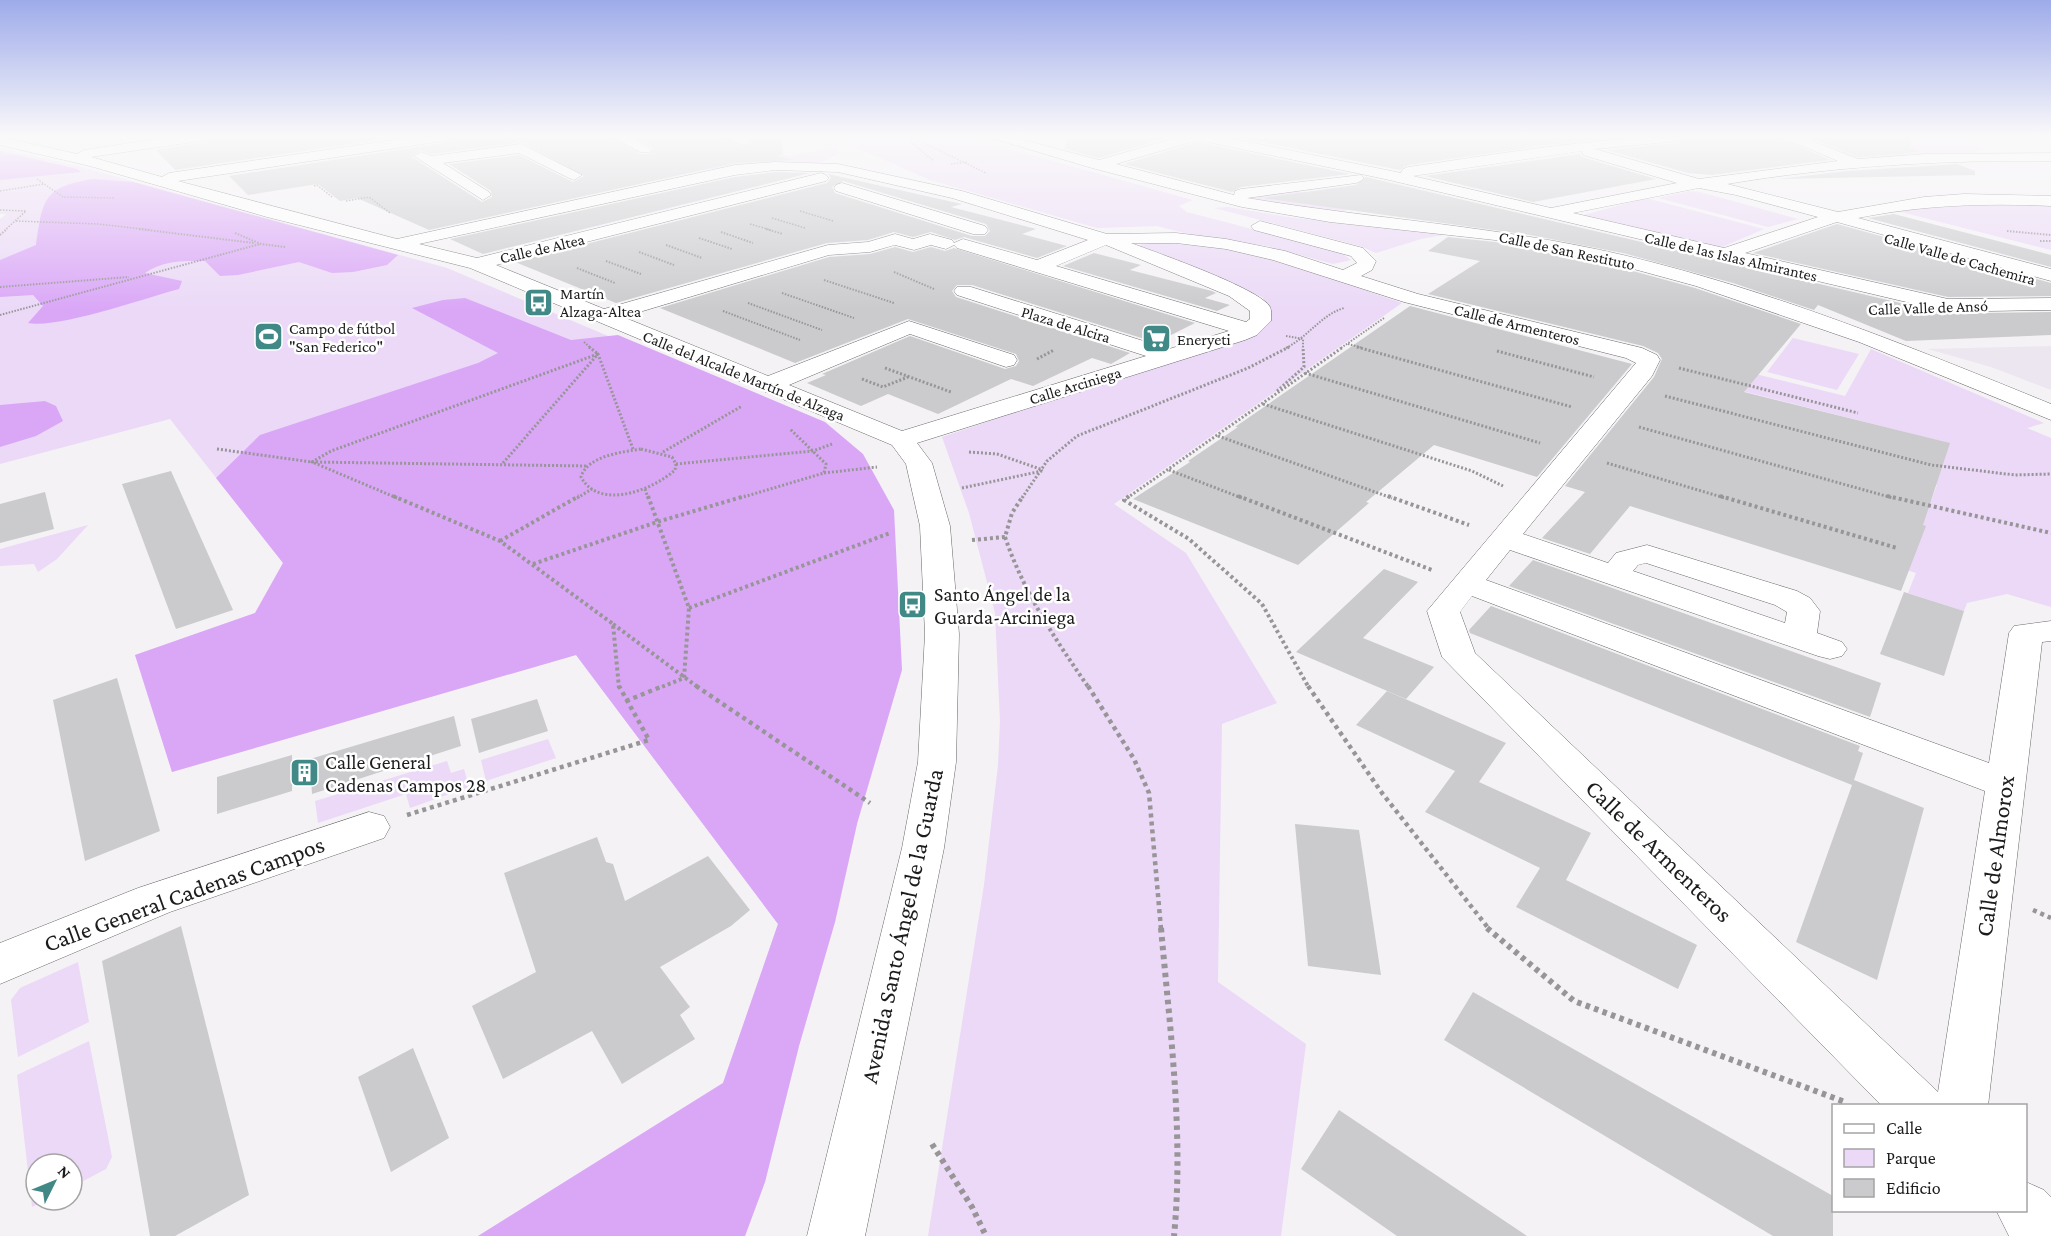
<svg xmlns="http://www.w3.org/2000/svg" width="2051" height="1236" viewBox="0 0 2051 1236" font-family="'Crimson Pro',serif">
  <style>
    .built { fill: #ece6f0 }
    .green { fill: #ebd9f7 }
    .forest { fill: #daa7f7 }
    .building { fill: #cbcacd; fill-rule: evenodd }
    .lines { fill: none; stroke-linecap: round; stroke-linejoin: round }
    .minor-casing { stroke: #686769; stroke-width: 1 }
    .path-far5 { stroke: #979597; stroke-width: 1.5; stroke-dasharray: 1.5 1.5; stroke-linecap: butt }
    .path-far4 { stroke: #979597; stroke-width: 2; stroke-dasharray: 1.5 1.5; stroke-linecap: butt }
    .path-far3 { stroke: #979597; stroke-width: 3; stroke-dasharray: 2 2; stroke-linecap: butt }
    .path-far2 { stroke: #979597; stroke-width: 4; stroke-dasharray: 3 3; stroke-linecap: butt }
    .path-far1 { stroke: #979597; stroke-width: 4.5; stroke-dasharray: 4 4; stroke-linecap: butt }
    .path { stroke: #979597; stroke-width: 6; stroke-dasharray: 4.5 4.5; stroke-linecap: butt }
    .minor { fill: #fff; fill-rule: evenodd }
    .labels { text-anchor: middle; stroke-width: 5; stroke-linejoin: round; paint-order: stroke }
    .far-street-label { font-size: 16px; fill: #1d1c1d; stroke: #fff }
    .far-poi-label { font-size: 16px; fill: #1d1c1d; stroke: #fff; text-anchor: start }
    .poi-label { font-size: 20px; fill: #1d1c1d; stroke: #fff; text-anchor: start }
    .near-street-label { font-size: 24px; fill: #1d1c1d; stroke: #fff }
  </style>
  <rect width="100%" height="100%" fill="#f4f2f5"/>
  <!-- built -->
  <path class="built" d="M2051,346V390L1991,367L1928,349Z"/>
  <!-- green -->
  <g class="green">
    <path d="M832,137H967L1193,200L1179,206L1187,212L1340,252L1351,260L1333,264L1267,246L1197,236L1157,226L1097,228L930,180Z"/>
    <path d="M1844,137H1965L1987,150L1976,151L1975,153L1852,158L1806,142Z"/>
    <path d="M836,147L840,153L819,164L670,171L782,154L789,156Z"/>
    <path d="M0,148L89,169L447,268L798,416L857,824L835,922L799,1046L765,1182L745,1236H478L723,1083L778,924L576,655L172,772L135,655L255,613L283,563L170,419L0,464V219L6,214H0Z"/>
    <path d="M1298,191L1332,200L1384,203L1337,212L1246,198Z"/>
    <path d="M1689,191L1700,192L1798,219L1768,227L1658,198Z"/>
    <path d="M1646,198L1764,229L1720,248L1580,216Z"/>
    <path d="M1932,205H2051V250L1897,211Z"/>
    <path d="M1228,207L1295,218L1448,234L1421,239L1376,253L1360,246L1214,208Z"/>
    <path d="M1157,242L1228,249L1281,261L1402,303L1114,504L1186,553L1277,703L1222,724L1218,982L1306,1044L1281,1236H928L984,885L998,765L1000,722L995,613L969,513L942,437L1253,333L1267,322L1271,316L1270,307L1262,297L1139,245Z"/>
    <path d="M1793,338L1859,354L1837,390L1767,372Z"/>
    <path d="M1871,349L2044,423L2027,428L2051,438V607L2007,594L1967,603L1964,611L1908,593L1916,573L1594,474L1926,526L1622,439L1636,420L1931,501L1937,485L1648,407L1949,443L1675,374L1690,358L1845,396Z"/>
    <path d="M88,525L57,559L38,572L34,564L0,566V549Z"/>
    <path d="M548,739L556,758L486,781L481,760Z"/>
    <path d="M447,761L451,773L464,769L469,787L410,808L406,794L318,823L315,801Z"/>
    <path d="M78,962L89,1022L18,1057L11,1000L20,988Z"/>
    <path d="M89,1041L112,1157L106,1169L72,1187V1164H36V1200H46L32,1207L17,1075Z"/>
  </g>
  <!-- forest -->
  <g class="forest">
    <path d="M0,151L77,169L81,172L0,180Z"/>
    <path d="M93,179L133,182L398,255L387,265L353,272L332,273L299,262L238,275L220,276L205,261C185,261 163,260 145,273L182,281L179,289C145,298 58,329 28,323L43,306L33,295L0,297V260L36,245C43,199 43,187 93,179Z"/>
    <path d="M465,298L571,340L618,335L825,422L863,454L894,510L902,670L857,824L835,922L799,1046L765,1182L745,1236H478L723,1083L778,924L576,655L172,772L135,655L255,613L283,563L216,478L260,435L478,363L498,353L412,308L443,300Z"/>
    <path d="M45,401L56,406L63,421L36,436L0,447V405Z"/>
  </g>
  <!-- building -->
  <g class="building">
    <path d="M209,137H397L175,170L156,150L200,143Z"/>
    <path d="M452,137H611L640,154H650L654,148L636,137H723L742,147L751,143L749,137H781L783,154L776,156L794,160L735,163L429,230L357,198L340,201L318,184L248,195L229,176L443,143ZM521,142L584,176L573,182L519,155L449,164L491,191L492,197L482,202L412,157L420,150L432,154Z"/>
    <path d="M1067,137H1169L1099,158L1065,149Z"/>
    <path d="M1236,137H1623L1546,145L1408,165L1400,170Z"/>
    <path d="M1688,137H1780L1830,160L1711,175L1688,173L1607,150L1679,143Z"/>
    <path d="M1809,137H1912L1910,148L1921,152L1858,157Z"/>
    <path d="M1198,142L1350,174L1241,187L1232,192L1124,164Z"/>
    <path d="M1580,154L1582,157L1656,179L1533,202L1425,176Z"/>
    <path d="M1957,164L1975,171V175L1777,179L1848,171Z"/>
    <path d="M775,172L810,173L483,254L450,239L735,177Z"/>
    <path d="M828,174L962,204L951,207L1036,229L1022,234L1067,246L1037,258L964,237L955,240L931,232L913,237L894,232L868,240L827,243L616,303L515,262L827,183L831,178ZM843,181L986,224L990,231L985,236H972L835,193L832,187Z"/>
    <path d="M1366,177L1913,306L1916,312L1923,314L2051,312V335L1906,341L1818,305L1814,310L1733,283L1623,253L1530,235L1263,198L1356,185Z"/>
    <path d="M1894,214L2051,255V267L1868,218Z"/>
    <path d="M1837,224L2051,283V296L1948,297L1753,253Z"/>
    <path d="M1448,237L1495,242L1618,267L1695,288L1801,324L1744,392L1950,443L1923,525L1926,526L1901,591L1630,506L1590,554L1542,538L1585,492L1565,486L1654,377L1662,359L1658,353L1643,346L1428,294L1480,261L1428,251Z"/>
    <path d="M895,247L913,252L931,247L945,251L954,248L1195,323L1161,340L1155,338L1151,341L972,285H957L952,291L956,297L1130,353L1111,364L1092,358L1033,386L1011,379L938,414L888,394L861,406L807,383L826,375L822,374L910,336L1005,369L1016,366L1019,361L1016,354L908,319L795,363L660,308L829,257L870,254Z"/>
    <path d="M1094,253L1141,265L1130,270L1212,291L1216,293L1205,298L1230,305L1217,311L1063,266Z"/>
    <path d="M1410,306L1632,364L1537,477L1434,445L1366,502L1369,503L1298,565L1133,499L1190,462L1188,461L1238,427H1235Z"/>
    <path d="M171,471L233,610L176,629L122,484Z"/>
    <path d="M45,492L54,529L0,543V504Z"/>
    <path d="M1533,560L1881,683L1870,717L1509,586Z"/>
    <path d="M1384,569L1418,582L1363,638L1434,667L1406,699L1296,652Z"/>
    <path d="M1904,592L1964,611L1944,676L1880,654Z"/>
    <path d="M1491,606L1860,746L1858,751L1863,753L1854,780L1924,808L1877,980L1796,942L1852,785L1470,633L1469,630Z"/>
    <path d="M117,678L160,831L85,861L53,700Z"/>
    <path d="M1387,691L1506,743L1479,782L1591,833L1566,880L1697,945L1678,989L1516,907L1540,868L1425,812L1455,771L1356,725Z"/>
    <path d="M537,699L548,731L479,753L471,719Z"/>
    <path d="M454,716L461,746L312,794L310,759Z"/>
    <path d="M292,755V791L217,814V777Z"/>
    <path d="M1295,824L1359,830L1381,975L1308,966Z"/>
    <path d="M597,837L606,862L613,864L625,901L708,856L750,910L731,926L660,967L690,1007L680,1015L695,1039L622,1084L592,1031L503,1079L472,1006L536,972L504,873Z"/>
    <path d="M181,926L249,1195L175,1236H150L102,961Z"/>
    <path d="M1473,992L1833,1196V1236H1773L1444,1040Z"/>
    <path d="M413,1048L449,1138L391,1172L358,1077Z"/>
    <path d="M1339,1110L1424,1167L1527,1236H1397L1301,1169Z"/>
  </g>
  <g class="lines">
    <defs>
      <g id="minor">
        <path d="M0,137L77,154L84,150L170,137H207L200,141L91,157L162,177L169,173L414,137H450L443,141L178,181L397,239L735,165L775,162L838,164L962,191L1107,234L1176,233L1226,239L1285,251L1343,270L1357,263L1351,256L1254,230L1251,226L1260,221L1363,248L1376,261L1372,270L1361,276L1418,294L1642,348L1657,355L1660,360L1652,376L1523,534L1608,563L1616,553L1647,545L1797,591L1810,598L1820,611L1817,633L1842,642L1847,649L1842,656L1830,659L1818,656L1510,550L1486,580L1989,763L2009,633L2014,626L2051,621V641L2042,642L1988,1106H1882L1442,657L1427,611L1636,363L1626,358L1404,302L1273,260L1226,249L1176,243H1131C1155,252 1261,289 1270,307C1272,311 1271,317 1271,321L1257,335L1245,340L917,443L932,463L950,526L959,634L956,762L944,848L865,1236H807L902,848L918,762L925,634L920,526L906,464L892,445L470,268L267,217L90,166L0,145ZM775,170L838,172L952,198L1088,240L1037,260L963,239L954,243L952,240L930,234L913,239L895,234L868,242L828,245L604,309L496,265L826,181L829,178L826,175L821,173L477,258L419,244L735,175ZM895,245L914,250L931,245L946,249L954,245L957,248L1229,331L1169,349L971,287H957L954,291L957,295L1146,356L902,431L789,385L910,334L1006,367L1014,365L1017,360L1014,355L909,321L768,376L623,317L829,255L870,252ZM1106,245L1229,296L1250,311V319L1246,322L1056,266ZM1646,563L1775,605L1787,612L1785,623L1633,571L1638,565ZM1472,596L1985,791L1938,1092L1475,653L1460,612Z"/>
        <path d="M613,137H631L652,149L650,152H640Z"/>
        <path d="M725,137H745L750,141L743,145Z"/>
        <path d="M988,137H1012L1099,160L1178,137H1224L1401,173L1403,169L1408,167C1500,154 1592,137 1686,137L1679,141L1595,149L1699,179L1838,161L1782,137H1802L1858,159L1926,154L2051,153V161C1943,160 1834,166 1727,184L1838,212L1924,197L1964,194L2051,196V206C1986,203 1922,205 1858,218L2051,269V281L1837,222L1745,253L1948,299L2051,298V310L1924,312L1917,310L1915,304L1385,179L1198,140L1116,164L1234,195L1235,191L1241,189L1361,175L1364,178L1361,181L1356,183L1247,198C1372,219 1499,226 1623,255C1771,290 1911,347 2051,404V420L1859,342L1696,286L1619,265L1495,240L1330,222L1242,207L1092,168ZM1582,151L1583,155L1677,183L1551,208L1413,176ZM1699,188L1736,195L1818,217L1724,248L1573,213Z"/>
        <path d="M521,144L582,175L574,180L569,178L519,153L443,163L489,192L491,195L483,200L414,156L421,152L432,156Z"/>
        <path d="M842,183L985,226L988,230L985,234H973L836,191L834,188L836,185Z"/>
        <path d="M369,812L384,816L390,827L384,838L170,912L0,984V943L138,888Z"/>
        <path d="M2026,1182L2044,1190L2051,1197V1236H2009L1996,1210H2026Z"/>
      </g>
    </defs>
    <!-- minor casing -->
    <use href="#minor" class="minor-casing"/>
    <!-- path-far5 -->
    <g class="path-far5">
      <path d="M911,137L986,173"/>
      <path d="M911,142L934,161"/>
      <path d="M951,164L967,162"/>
      <path d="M37,179L63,197L114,198"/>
      <path d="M314,186L317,185L332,197"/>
      <path d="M0,191L44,184"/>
      <path d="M346,201L369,197L390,213"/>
      <path d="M0,210L26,211L5,230"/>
      <path d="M800,211L833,221"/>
      <path d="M772,218L805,228"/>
      <path d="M16,221L98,224L151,230"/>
      <path d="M750,224L771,230"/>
    </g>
    <!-- path-far4 -->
    <g class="path-far4">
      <path d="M139,229L254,243"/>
      <path d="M766,229L783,234"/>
      <path d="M2007,231L2051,235"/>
      <path d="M721,232L753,243"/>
      <path d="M235,233L261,244L285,247"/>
      <path d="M0,235L7,229"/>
      <path d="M699,238L732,249"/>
      <path d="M2040,241H2051"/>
      <path d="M666,245L702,258"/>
      <path d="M639,252L674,265"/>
      <path d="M606,261L641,274"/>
      <path d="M577,268L615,283"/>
      <path d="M894,272L934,289"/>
      <path d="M824,280L894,303"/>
      <path d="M0,287L129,277"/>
      <path d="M782,293L854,318"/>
      <path d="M748,303L822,330"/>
      <path d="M723,311L800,340"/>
      <path d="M0,315L260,244"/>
      <path d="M1286,336L1303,339V348"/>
      <path d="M584,342L591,348"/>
      <path d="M1348,344L1363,348"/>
      <path d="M1286,348C1309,336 1321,315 1344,308"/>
      <path d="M1341,348L1384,318"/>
    </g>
    <!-- path-far3 -->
    <g class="path-far3">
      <path d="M1357,347L1572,407"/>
      <path d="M1497,351L1594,377"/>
      <path d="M1037,359L1054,350"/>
      <path d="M885,368L951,392"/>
      <path d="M1679,368L1858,413"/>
      <path d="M1305,373L1540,443"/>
      <path d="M862,379L883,387L908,377"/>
      <path d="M1277,391L1304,367L1303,347"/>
      <path d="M1665,396L1931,465L2015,475L2051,474"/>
      <path d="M1263,404L1472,471L1503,486"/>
      <path d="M1639,427L1893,498"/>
      <path d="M1218,436L1392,498"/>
      <path d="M217,449L312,462L587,466"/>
      <path d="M641,449L672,457L676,464L675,470C653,490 599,511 581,477C587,456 622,452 641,449Z"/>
      <path d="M663,452L742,406"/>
      <path d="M969,452L997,454L1043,470"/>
      <path d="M503,463L598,354L633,449"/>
      <path d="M1607,463L1725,498"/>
      <path d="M676,464L813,451L832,444"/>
      <path d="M1169,470L1242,498"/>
      <path d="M824,473L877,467"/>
      <path d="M962,488L1042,471"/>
      <path d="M645,489L648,498"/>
      <path d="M397,498L312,462L331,451L598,354L589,347"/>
      <path d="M577,498L592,489"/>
      <path d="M740,498L824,473L826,464L790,429"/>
      <path d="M1022,498L1047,461L1077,436L1248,368L1289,347"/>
      <path d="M1127,498L1343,347"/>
    </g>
    <!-- path-far2 -->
    <g class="path-far2">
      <path d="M393,496L500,541L613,624L619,688"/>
      <path d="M648,496L689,608L684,678L659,688"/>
      <path d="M1129,496L1124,500L1189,539L1262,604L1309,688"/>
      <path d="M1238,496L1432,570"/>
      <path d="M1388,496L1469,525"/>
      <path d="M1720,496L1897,548"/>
      <path d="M1887,496L2051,533"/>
      <path d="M1005,537C1024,593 1055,639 1089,688"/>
      <path d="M972,540L1005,537L1012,513L1023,496"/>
      <path d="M500,541L579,496"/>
      <path d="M533,564L657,522L745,496"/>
      <path d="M689,608L890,533"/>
      <path d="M613,624L699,688"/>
    </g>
    <!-- path-far1 -->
    <g class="path-far1">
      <path d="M696,686L870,803"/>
      <path d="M1088,686L1134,759L1149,793L1161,929"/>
      <path d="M1308,686L1382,793L1489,929"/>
      <path d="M626,701L663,686"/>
      <path d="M407,815L649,740L619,686"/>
      <path d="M2033,910L2051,918"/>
    </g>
    <!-- path -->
    <g class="path">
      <path d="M1161,928C1170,1030 1184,1134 1174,1236"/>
      <path d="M1487,928L1574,1001L1845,1102"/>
      <path d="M932,1144L972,1207L986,1236"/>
    </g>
    <!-- minor -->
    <use href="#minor" class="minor"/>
  </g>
  <!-- sky -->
  <linearGradient id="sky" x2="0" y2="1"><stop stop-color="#9eabea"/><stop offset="0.44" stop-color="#faf9fa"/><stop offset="1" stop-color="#faf9fa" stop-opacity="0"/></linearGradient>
  <rect width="2051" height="310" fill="url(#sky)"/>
  <!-- icons -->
  <defs>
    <symbol id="bus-square" viewBox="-11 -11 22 22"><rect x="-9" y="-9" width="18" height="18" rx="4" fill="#418986" stroke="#fff"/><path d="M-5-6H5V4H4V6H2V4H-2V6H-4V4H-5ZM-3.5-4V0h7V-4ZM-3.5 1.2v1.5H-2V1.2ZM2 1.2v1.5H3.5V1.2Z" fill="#fff"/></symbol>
    <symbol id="stadium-square" viewBox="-11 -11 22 22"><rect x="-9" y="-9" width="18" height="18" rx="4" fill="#418986" stroke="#fff"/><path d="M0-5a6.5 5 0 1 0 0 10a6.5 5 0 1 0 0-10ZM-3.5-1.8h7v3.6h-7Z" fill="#fff"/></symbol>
    <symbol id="supermarket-square" viewBox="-11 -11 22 22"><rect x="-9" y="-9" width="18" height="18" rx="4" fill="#418986" stroke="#fff"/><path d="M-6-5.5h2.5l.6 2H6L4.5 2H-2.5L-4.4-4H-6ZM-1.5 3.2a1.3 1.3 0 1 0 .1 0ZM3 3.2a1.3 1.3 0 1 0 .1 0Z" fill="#fff"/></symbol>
    <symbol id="building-square" viewBox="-11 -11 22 22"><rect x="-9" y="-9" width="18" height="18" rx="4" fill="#418986" stroke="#fff"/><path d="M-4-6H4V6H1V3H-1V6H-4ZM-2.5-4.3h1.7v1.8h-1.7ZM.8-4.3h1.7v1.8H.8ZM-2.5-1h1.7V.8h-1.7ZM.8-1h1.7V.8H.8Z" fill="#fff"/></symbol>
  </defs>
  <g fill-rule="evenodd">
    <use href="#bus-square" x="522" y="286" width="33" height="33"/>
    <use href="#stadium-square" x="252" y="320" width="33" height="33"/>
    <use href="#supermarket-square" x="1140" y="322" width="33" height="33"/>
    <use href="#bus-square" x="896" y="588" width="33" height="33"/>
    <use href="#building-square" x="288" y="756" width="33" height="33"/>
  </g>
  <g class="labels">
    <!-- far-street labels -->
    <g class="far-street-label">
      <text transform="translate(542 248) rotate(-13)" y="6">Calle de Altea</text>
      <text transform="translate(1567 250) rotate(12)" y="6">Calle de San Restituto</text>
      <text transform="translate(1731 256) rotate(13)" y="6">Calle de las Islas Almirantes</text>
      <text transform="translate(1960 258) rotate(16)" y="6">Calle Valle de Cachemira</text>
      <text transform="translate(1928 307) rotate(-2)" y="6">Calle Valle de Ansó</text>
      <text transform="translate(1066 324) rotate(17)" y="6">Plaza de Alcira</text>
      <text transform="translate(1517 324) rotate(14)" y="6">Calle de Armenteros</text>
      <text transform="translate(744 375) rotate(22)" y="6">Calle del Alcalde Martín de Alzaga</text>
      <text transform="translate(1075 385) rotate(-17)" y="6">Calle Arciniega</text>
    </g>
    <!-- far-poi labels -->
    <g class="far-poi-label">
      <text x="560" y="299">Martín<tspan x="560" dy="18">Alzaga-Altea</tspan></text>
      <text x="289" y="334">Campo de fútbol<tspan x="289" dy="18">"San Federico"</tspan></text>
      <text x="1177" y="345">Eneryeti</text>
    </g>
    <!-- poi labels -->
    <g class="poi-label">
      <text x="934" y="601">Santo Ángel de la<tspan x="934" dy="23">Guarda-Arciniega</tspan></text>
      <text x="325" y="769">Calle General<tspan x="325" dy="23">Cadenas Campos 28</tspan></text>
    </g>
    <!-- near-street labels -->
    <g class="near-street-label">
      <text transform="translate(1659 851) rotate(44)" y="8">Calle de Armenteros</text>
      <text transform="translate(1995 856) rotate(-82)" y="8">Calle de Almorox</text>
      <text transform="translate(184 894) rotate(-20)" y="8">Calle General Cadenas Campos</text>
      <text transform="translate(902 926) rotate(-78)" y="8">Avenida Santo Ángel de la Guarda</text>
    </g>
  </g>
  <!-- legend -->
  <rect x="1832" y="1104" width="195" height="108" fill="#ffffff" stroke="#a5a4a5" stroke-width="1.5"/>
  <rect x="1844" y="1124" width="30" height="9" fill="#ffffff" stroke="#a5a4a5" stroke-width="1.5"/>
  <text x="1886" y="1134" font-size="18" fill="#1d1c1d">Calle</text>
  <rect x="1844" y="1149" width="30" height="18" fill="#ebd9f7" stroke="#a5a4a5" stroke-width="1.5"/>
  <text x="1886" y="1164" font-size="18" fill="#1d1c1d">Parque</text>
  <rect x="1844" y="1179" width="30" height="18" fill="#cbcacd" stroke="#a5a4a5" stroke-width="1.5"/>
  <text x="1886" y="1194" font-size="18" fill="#1d1c1d">Edificio</text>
  <!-- north arrow -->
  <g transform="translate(54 1182) rotate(47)"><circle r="28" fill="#ffffff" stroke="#a5a4a5" stroke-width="1.5"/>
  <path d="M0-4.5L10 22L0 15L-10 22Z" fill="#418986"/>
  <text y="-9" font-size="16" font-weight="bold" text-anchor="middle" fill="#1d1c1d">N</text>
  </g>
</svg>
